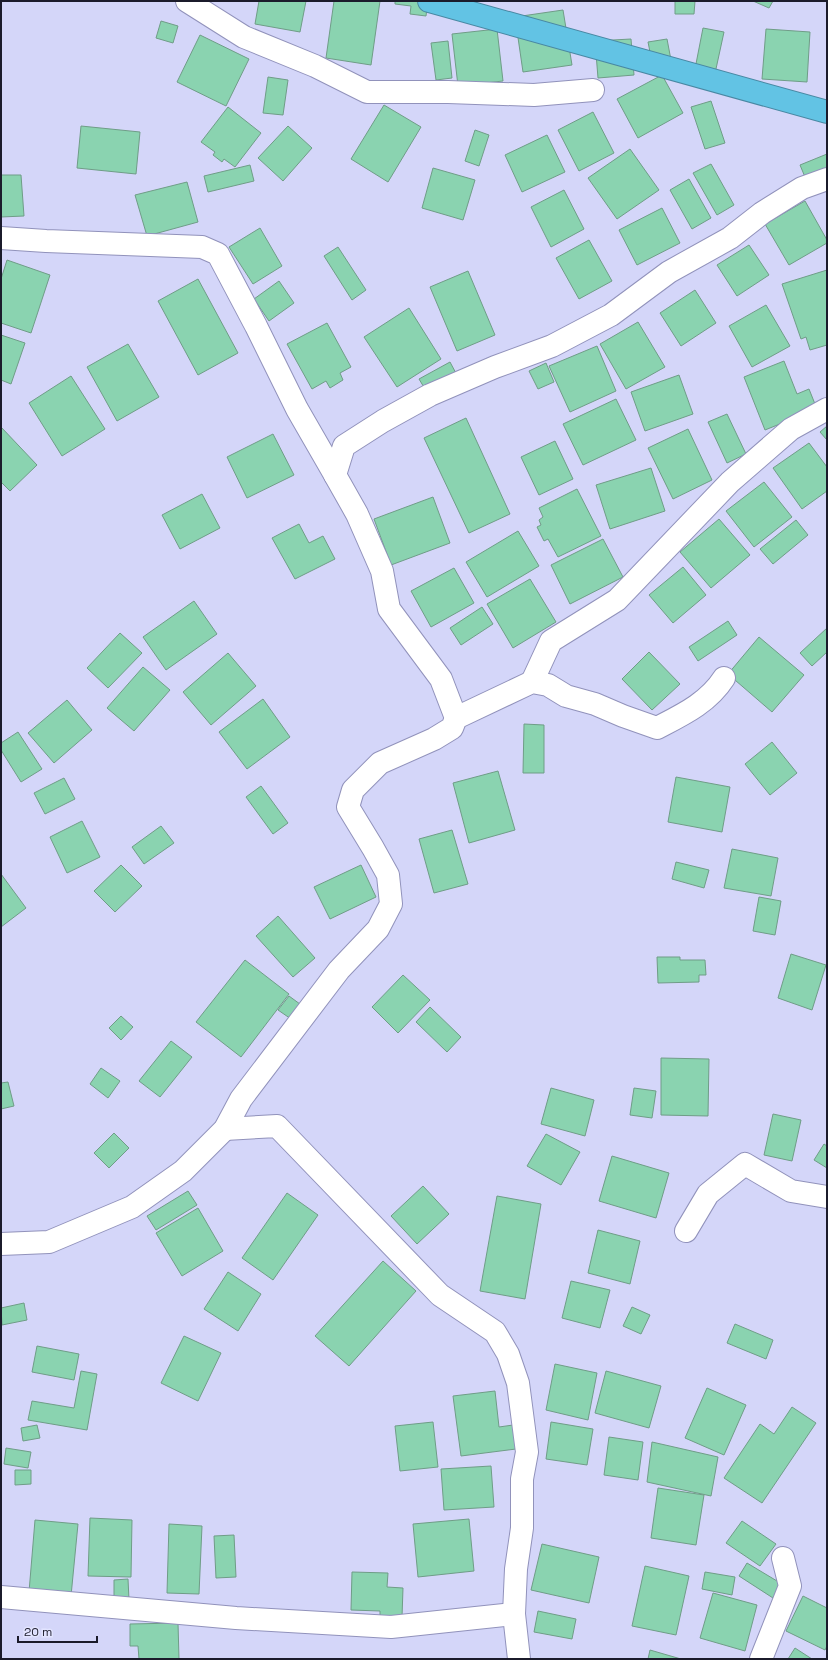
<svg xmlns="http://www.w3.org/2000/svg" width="828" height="1660" viewBox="0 0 828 1660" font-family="'Space Grotesk',sans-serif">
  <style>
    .building { fill: #8ad3b0; stroke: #6f9d87 }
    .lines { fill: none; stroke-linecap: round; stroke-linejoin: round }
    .street-casing { stroke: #9192bb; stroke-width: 24 }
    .highway-casing { stroke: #4988a3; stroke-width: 24 }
    .street { stroke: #fff; stroke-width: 22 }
    .highway { stroke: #62c3e4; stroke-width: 22 }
  </style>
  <rect width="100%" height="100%" fill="#d4d6f9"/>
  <!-- building -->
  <g class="building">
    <path d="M259,1H306L300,32L255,24Z"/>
    <path d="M334,1H380L371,65L326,58Z"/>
    <path d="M395,1H473L472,14L427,8L426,16L410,14L411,6L395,4Z"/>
    <path d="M675,1H695L694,14H675Z"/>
    <path d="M753,1H773L769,8Z"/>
    <path d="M563,10L572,65L523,72L515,17Z"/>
    <path d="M161,21L178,26L173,43L156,38Z"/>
    <path d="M703,28L724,32L714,78L694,74Z"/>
    <path d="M497,29L503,81L458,86L452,34Z"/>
    <path d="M766,29L810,32L807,82L762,79Z"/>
    <path d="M200,35L249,59L226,106L177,82Z"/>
    <path d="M631,39L634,75L598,78L595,41Z"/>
    <path d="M667,39L671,60L652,62L648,42Z"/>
    <path d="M448,41L452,78L436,80L431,43Z"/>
    <path d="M662,75L683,113L638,138L617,99Z"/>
    <path d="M268,77L288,80L283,115L263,113Z"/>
    <path d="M711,101L725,143L705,149L691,107Z"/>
    <path d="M384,105L421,127L388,182L351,159Z"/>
    <path d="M228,107L261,133L235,167L224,159L222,162L213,155L215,152L201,142Z"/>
    <path d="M593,112L614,153L579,171L558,130Z"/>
    <path d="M81,126L140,132L136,174L77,168Z"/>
    <path d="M288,126L312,148L283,181L258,158Z"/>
    <path d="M475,130L489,135L479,166L465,161Z"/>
    <path d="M547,135L565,172L522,192L505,155Z"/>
    <path d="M630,149L659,190L617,219L588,178Z"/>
    <path d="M827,154V169L805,177L800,165Z"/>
    <path d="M711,164L734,205L717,215L693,173Z"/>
    <path d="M250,165L254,181L208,192L204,176Z"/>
    <path d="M433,168L475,180L463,220L422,208Z"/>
    <path d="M1,175H21L24,216L1,217Z"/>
    <path d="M689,179L711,218L692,229L670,190Z"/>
    <path d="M187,182L198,222L147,236L135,195Z"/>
    <path d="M564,190L584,229L551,247L531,207Z"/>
    <path d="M805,201L827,240V243L789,265L765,224Z"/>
    <path d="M662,208L680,243L637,265L619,230Z"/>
    <path d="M260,228L282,266L253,284L229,247Z"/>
    <path d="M589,240L612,281L579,299L556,258Z"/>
    <path d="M749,245L769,275L737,296L717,265Z"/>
    <path d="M338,247L366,290L352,300L324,256Z"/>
    <path d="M7,260L50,275L31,333L1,323V279Z"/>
    <path d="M827,270V345L810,350L806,337L801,339L782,284Z"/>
    <path d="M468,271L495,335L457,351L430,287Z"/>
    <path d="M198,279L238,353L198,375L158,301Z"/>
    <path d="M279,281L294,303L269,321L254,299Z"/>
    <path d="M695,290L716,323L681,346L660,313Z"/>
    <path d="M766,305L790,346L752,367L729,326Z"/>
    <path d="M409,308L441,359L397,387L364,337Z"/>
    <path d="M638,322L665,367L626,389L600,344Z"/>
    <path d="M327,323L351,367L340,373L343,380L330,388L326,381L312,389L287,344Z"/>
    <path d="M1,335L25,343L11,384L1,380Z"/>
    <path d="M128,344L159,397L117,421L87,367Z"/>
    <path d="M597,346L616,391L570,412L549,366Z"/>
    <path d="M784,361L797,394L809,389L817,409L765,430L744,377Z"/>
    <path d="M450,362L458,377L428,394L419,379Z"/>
    <path d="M546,363L554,382L538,389L529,371Z"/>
    <path d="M679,375L693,414L645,431L631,392Z"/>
    <path d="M71,376L105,429L62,456L29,403Z"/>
    <path d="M616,399L636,440L583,465L563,424Z"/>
    <path d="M727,414L746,454L727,463L708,422Z"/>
    <path d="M466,418L510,514L469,533L424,438Z"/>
    <path d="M827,426V440L820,432Z"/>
    <path d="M1,427L37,465L10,491L1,482Z"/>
    <path d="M688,429L712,480L673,499L648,448Z"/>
    <path d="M273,434L294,475L247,498L227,457Z"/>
    <path d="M555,441L573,479L539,495L521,457Z"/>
    <path d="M809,443L827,467V491L802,509L773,468Z"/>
    <path d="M651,468L665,511L610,529L596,485Z"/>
    <path d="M764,482L792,517L754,547L726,511Z"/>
    <path d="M577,489L601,536L558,557L548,539L544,541L537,527L541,525L539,520L543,517L539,508Z"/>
    <path d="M202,494L220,528L180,549L162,515Z"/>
    <path d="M433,497L450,543L391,565L374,519Z"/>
    <path d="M719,519L750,555L711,588L680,552Z"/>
    <path d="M796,520L808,535L773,564L760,549Z"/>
    <path d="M299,524L309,543L323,536L335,559L295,579L272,538Z"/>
    <path d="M518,531L539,566L487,597L466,562Z"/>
    <path d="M603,539L623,577L570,604L551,565Z"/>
    <path d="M683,567L706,595L673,623L649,595Z"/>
    <path d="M454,568L474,603L431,627L411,591Z"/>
    <path d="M530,579L556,622L513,648L487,604Z"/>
    <path d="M194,601L217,634L166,670L143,637Z"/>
    <path d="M482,607L493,624L461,645L450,628Z"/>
    <path d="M728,621L737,635L698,661L689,647Z"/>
    <path d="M827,628V652L812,666L800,653Z"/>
    <path d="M120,633L142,653L108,688L87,668Z"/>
    <path d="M759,637L804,675L772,712L728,674Z"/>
    <path d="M649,652L680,684L652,710L622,679Z"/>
    <path d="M228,653L256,686L211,725L183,692Z"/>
    <path d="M143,667L170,690L134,731L107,708Z"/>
    <path d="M263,699L290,737L247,769L219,732Z"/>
    <path d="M67,700L92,730L54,763L28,733Z"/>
    <path d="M524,724L544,725V773H523Z"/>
    <path d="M18,732L42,769L21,782L1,750V743Z"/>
    <path d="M772,742L797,773L770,795L745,764Z"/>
    <path d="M498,771L515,830L469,843L453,783Z"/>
    <path d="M676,777L730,787L722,832L668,822Z"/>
    <path d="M64,778L75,799L45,814L34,793Z"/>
    <path d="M261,786L288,823L273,834L246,797Z"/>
    <path d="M82,821L100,857L67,873L50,837Z"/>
    <path d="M161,826L174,843L144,864L132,847Z"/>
    <path d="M452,830L468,884L434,893L419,839Z"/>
    <path d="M732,849L778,858L771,896L724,888Z"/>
    <path d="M676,862L709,870L704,888L672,879Z"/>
    <path d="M121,865L142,886L115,912L94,891Z"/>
    <path d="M361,865L376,897L330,919L314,887Z"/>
    <path d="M1,874L26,908L1,927Z"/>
    <path d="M759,897L781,901L775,935L753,931Z"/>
    <path d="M278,916L315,958L293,977L256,936Z"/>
    <path d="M791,954L826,965L812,1010L778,998Z"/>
    <path d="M657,957H680V960H705L706,975H699V982L658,983Z"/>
    <path d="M245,960L289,994L241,1057L196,1022Z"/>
    <path d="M403,975L430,1000L398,1033L372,1007Z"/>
    <path d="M289,996L304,1007L294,1021L278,1010Z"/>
    <path d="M430,1007L461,1037L447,1052L416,1022Z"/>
    <path d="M121,1016L133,1027L121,1040L109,1028Z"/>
    <path d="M171,1041L192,1057L160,1097L139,1081Z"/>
    <path d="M661,1058L709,1059L708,1116L661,1115Z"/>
    <path d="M101,1068L120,1081L108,1098L90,1084Z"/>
    <path d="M8,1082L14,1106L1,1109V1083Z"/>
    <path d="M551,1088L594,1100L585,1136L541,1124Z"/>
    <path d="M634,1088L656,1091L652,1118L630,1115Z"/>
    <path d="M773,1114L801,1120L792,1161L764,1155Z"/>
    <path d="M114,1133L129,1148L109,1168L94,1153Z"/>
    <path d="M546,1134L580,1152L561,1185L527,1166Z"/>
    <path d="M824,1144L827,1146V1168L814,1160Z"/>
    <path d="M612,1156L669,1173L656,1218L599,1201Z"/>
    <path d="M423,1186L449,1214L417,1244L391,1216Z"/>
    <path d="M188,1191L197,1205L156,1230L147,1216Z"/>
    <path d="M287,1193L318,1215L273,1280L242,1258Z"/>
    <path d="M497,1196L541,1204L525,1299L480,1291Z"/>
    <path d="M198,1208L223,1251L182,1276L156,1233Z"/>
    <path d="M598,1230L640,1241L630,1284L588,1273Z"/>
    <path d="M383,1261L416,1291L349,1366L315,1336Z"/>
    <path d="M228,1272L261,1294L238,1331L204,1309Z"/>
    <path d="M571,1281L610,1290L600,1328L562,1318Z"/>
    <path d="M24,1303L27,1320L2,1325L1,1308Z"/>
    <path d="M632,1307L650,1315L641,1334L623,1326Z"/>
    <path d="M735,1324L773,1340L766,1359L727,1343Z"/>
    <path d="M184,1336L221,1353L198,1401L161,1383Z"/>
    <path d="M37,1346L79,1354L74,1380L32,1372Z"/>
    <path d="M555,1364L597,1373L588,1420L546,1410Z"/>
    <path d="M81,1371L97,1374L87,1430L28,1420L32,1401L74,1408Z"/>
    <path d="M606,1371L661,1386L649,1428L595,1413Z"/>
    <path d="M707,1388L746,1405L724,1455L685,1438Z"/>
    <path d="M495,1391L499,1427L513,1425L516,1449L461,1456L453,1396Z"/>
    <path d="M792,1407L816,1423L762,1503L724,1478L760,1424L774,1434Z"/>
    <path d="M433,1422L438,1467L400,1471L395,1426Z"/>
    <path d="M551,1422L593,1429L587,1465L546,1459Z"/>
    <path d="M37,1425L40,1438L23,1441L21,1428Z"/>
    <path d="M609,1437L643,1442L638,1480L604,1475Z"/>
    <path d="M652,1442L718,1457L711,1496L647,1482Z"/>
    <path d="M6,1448L31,1452L28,1468L4,1464Z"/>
    <path d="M491,1466L494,1507L444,1510L441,1469Z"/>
    <path d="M15,1470H31V1484L15,1485Z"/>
    <path d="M658,1488L704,1495L696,1545L651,1538Z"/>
    <path d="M90,1518L132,1520L131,1577L88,1576Z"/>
    <path d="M469,1519L474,1571L418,1577L413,1524Z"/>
    <path d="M35,1520L78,1524L71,1596L29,1592Z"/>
    <path d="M742,1521L776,1544L760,1566L726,1543Z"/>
    <path d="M169,1524L202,1526L199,1594L167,1593Z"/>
    <path d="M234,1535L236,1577L216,1578L214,1536Z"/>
    <path d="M542,1544L599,1557L589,1603L531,1590Z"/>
    <path d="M747,1563L782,1584L773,1598L739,1576Z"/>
    <path d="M645,1566L689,1576L676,1635L632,1626Z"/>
    <path d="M352,1572L388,1573L387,1587L403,1588L402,1617L380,1616V1611L351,1610Z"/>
    <path d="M705,1572L735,1577L732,1595L702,1589Z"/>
    <path d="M128,1579L129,1600H114V1580Z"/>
    <path d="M713,1593L757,1605L745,1651L700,1638Z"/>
    <path d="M803,1596L827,1608V1646L825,1650L786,1631Z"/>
    <path d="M538,1611L576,1619L572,1639L534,1632Z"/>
    <path d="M178,1623L179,1659H139L138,1646H130V1624Z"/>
    <path d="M795,1648L812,1659H788Z"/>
    <path d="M650,1650L681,1659H648Z"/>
  </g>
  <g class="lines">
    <defs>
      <g id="street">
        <path d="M187,1L244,37L315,66L367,92H448L534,95L593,90"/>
        <path d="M1,238L46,241L202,247L218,254L256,326L297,409L335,475"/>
        <path d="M532,682L551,641L617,600L730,482L791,429L827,409"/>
        <path d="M456,718L441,679L389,609L382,571L357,514L335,475L344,446L383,421L430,395L495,367L552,346L611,315L669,272L730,238L762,213L802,188L827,179"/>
        <path d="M225,1129L277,1126L440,1295L495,1332L508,1354L518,1383L527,1452L522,1479V1528L516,1569L514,1614L519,1659"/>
        <path d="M686,1231L708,1194L745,1164L791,1191L827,1197"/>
        <path d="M1,1244L49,1242L132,1207L183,1171L225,1129L241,1099L339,970L378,929L391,904L388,875L373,848L348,807L353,790L380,763L434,739L452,728L456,718L532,682L548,685L566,696L595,704L623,716L657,728C682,715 708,703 724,678"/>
        <path d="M1,1597L236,1618L391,1627L514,1614"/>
        <path d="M761,1659L790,1586L783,1558"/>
      </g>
      <path id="highway" d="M429,1L827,112"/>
    </defs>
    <!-- street casing -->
    <use href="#street" class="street-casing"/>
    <!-- highway casing -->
    <use href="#highway" class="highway-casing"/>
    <!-- street -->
    <use href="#street" class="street"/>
    <!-- highway -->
    <use href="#highway" class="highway"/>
  </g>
  <!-- border -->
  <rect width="828" height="1660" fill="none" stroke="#1b1b2b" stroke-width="4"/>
  <!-- scale -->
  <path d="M18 1636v6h79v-6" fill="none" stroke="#1b1b2b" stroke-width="2"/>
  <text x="24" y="1636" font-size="12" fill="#1b1b2b" stroke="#e2e4ff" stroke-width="3" paint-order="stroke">20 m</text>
</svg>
